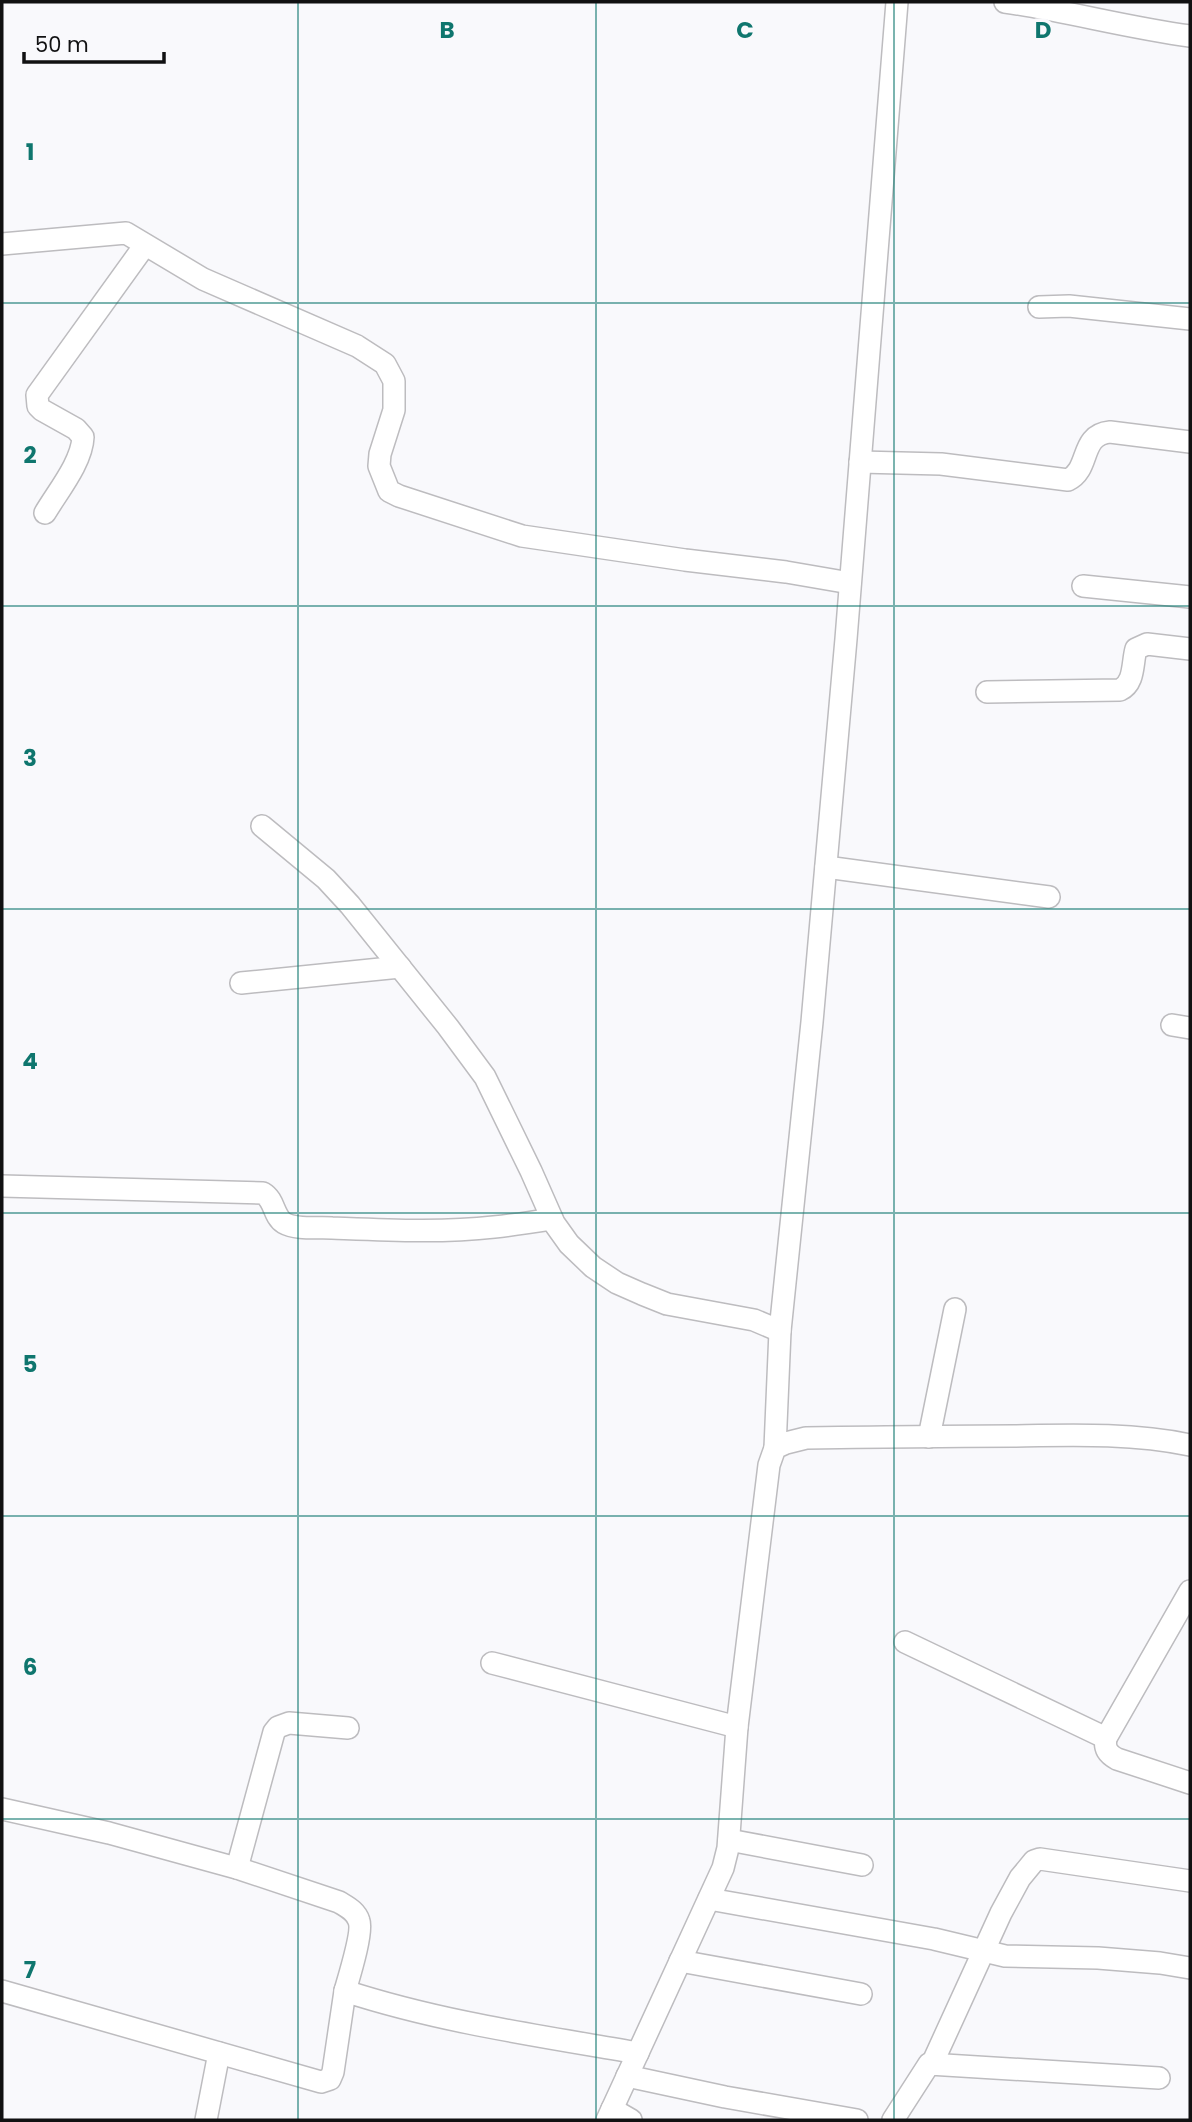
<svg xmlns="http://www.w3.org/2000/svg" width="1192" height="2122" viewBox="0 0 1192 2122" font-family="Poppins,sans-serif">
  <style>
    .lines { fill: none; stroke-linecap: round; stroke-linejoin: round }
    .minor-casing { stroke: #bdbcbf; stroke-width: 24 }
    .minor { stroke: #fff; stroke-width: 21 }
    .grid { fill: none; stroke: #0f766e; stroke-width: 2; stroke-opacity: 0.55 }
    .grid-label { font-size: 23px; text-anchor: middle; font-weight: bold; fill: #0f766e; stroke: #f9f9fc; stroke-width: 7; stroke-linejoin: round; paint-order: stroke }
  </style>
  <rect width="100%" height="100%" fill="#f9f9fc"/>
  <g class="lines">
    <defs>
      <g id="minor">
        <path d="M1005,2C1067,11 1128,28 1190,36"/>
        <path d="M2,244L126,233L203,279L357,346L385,364L394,381V410L380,454L379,466L389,491L399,496L522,536L685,560L786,572L850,583"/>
        <path d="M1039,307L1069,306L1190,319"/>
        <path d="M860,462L941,464L1068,480C1091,469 1079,435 1110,432L1190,442"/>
        <path d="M45,513C58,491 82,462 83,437L76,429L42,410L38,406L37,395L145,245"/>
        <path d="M1083,586L1190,597"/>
        <path d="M987,692L1120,690C1135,683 1132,663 1136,649L1147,644L1190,649"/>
        <path d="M262,826L326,879L350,905L448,1027L485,1077L531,1171L554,1223L569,1244L593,1267L617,1283L642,1294L667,1304L754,1320L780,1331"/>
        <path d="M826,867L1049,897"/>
        <path d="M241,983L400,967"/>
        <path d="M1172,1025L1190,1028"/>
        <path d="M2,1186L263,1193C275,1200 273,1216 284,1223C296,1230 319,1227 332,1228C384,1230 442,1233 494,1227C513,1225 533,1222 552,1219"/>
        <path d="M929,1437L955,1309"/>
        <path d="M775,1448L780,1331L812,1022L846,639L897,2"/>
        <path d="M1190,1591L1106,1738C1104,1749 1108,1754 1117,1759L1190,1783"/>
        <path d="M905,1642L1106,1738"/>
        <path d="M492,1663L737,1727"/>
        <path d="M2,1809L109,1833L240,1869L339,1902C347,1907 356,1911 359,1921C363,1932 349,1977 345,1991"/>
        <path d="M729,1840L862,1865"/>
        <path d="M237,1868L274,1732L278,1727L289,1723L348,1728"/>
        <path d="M709,1899L934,1939L1005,1956L1098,1958L1160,1963L1190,1968"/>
        <path d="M680,1961L861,1994"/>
        <path d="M2,1991L321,2082L330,2079L333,2072L345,1991C440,2022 540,2036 638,2053"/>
        <path d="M932,2064L1001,1913L1020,1878L1034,1861L1040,1859L1190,1881"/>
        <path d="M627,2076L725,2097L857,2120"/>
        <path d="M612,2109L631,2120"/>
        <path d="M206,2120L219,2053"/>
        <path d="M607,2120L723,1868L728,1848L737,1727L769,1465L775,1448L786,1443L806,1438C875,1437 945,1436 1014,1436C1073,1435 1132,1433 1190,1445"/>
        <path d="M893,2120L929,2064L1159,2078"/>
      </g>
    </defs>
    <!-- minor casing -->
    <use href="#minor" class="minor-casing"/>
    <!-- minor -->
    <use href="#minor" class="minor"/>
  </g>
  <!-- grid -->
  <path class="grid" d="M298,2V2120M596,2V2120M894,2V2120M2,303H1190M2,606H1190M2,909H1190M2,1213H1190M2,1516H1190M2,1819H1190"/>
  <g class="grid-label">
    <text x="447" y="38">B</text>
    <text x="745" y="38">C</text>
    <text x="1043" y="38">D</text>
    <text x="30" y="160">1</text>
    <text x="30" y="463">2</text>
    <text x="30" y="766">3</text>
    <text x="30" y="1069">4</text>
    <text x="30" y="1372">5</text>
    <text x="30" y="1675">6</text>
    <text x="30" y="1978">7</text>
  </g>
  <!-- border -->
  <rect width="1192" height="2122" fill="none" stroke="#111112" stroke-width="7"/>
  <!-- scale -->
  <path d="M24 52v10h140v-10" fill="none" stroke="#111112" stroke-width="3.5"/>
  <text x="35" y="52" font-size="21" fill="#111112" stroke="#f9f9fc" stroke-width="5" paint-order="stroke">50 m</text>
</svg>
